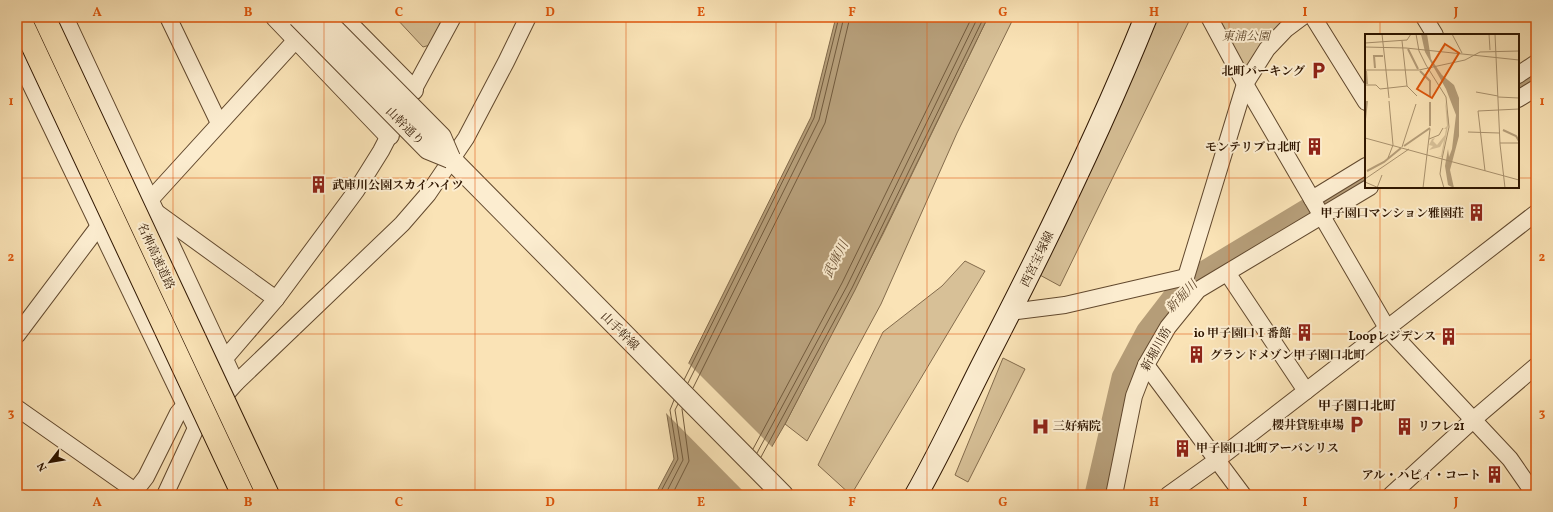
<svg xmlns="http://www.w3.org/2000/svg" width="1553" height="512" viewBox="0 0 1553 512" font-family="Vollkorn,'Noto Serif JP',serif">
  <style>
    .green { fill: #d7c097; stroke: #836b4c }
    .water { fill: #b59d78; stroke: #7f6748 }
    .pier { fill: #fae3b6 }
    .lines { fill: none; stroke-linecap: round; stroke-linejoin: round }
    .shore { stroke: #725a3c; stroke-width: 1 }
    .river { stroke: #b59d78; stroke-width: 27 }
    .minor-casing { stroke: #62492e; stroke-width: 18 }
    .tertiary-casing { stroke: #62492e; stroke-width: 22 }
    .secondary-casing { stroke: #2f1600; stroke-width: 24 }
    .minor { stroke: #fcedd0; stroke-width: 16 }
    .tertiary { stroke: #fcedd0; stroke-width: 20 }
    .secondary { stroke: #fcedd0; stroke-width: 22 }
    .tertiary-bridge-casing { stroke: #62492e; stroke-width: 22; stroke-linecap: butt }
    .motorway-bridge-casing { stroke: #2f1600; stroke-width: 24; stroke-linecap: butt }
    .tertiary-bridge { stroke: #fcedd0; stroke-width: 20 }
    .motorway-bridge { stroke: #fae3b6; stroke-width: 22 }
    .grid { fill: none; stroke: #df560b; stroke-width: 1; stroke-opacity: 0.55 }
    .labels { text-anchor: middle; stroke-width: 4; stroke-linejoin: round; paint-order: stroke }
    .park-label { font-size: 12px; font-style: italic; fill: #61492d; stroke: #fcedd0 }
    .poi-label { font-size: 12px; font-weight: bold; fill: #2f1600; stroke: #fcedd0; text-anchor: end }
    .street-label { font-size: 12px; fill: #2f1600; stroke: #fcedd0 }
    .water-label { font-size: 13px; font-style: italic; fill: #654c30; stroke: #fcedd0 }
    .neighbourhood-label { font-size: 13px; font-weight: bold; fill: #2f1600; stroke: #fcedd0 }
    .inset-river { fill: none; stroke: #b59d78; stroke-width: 2 }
    .inset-road { fill: none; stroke: #a9916d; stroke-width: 1 }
    .view { fill: #df560b; fill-opacity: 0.15; stroke: #df560b; stroke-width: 2 }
    .inset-edge { fill: none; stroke: #2f1600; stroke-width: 2 }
    .neatline { fill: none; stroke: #df560b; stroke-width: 1.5 }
    .grid-label { font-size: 13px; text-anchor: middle; font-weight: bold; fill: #df560b }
  </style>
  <rect width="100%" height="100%" fill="#fae3b6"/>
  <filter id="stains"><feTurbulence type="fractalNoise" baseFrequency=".005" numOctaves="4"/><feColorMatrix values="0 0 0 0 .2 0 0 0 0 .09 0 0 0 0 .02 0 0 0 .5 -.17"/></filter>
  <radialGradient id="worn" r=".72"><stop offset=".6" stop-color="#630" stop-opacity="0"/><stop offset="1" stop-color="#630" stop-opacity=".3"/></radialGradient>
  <!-- green -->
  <g class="green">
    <path d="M395,17H443L430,45L423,47Z"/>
    <path d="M988,17H1014L957,133L881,304L807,441L785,424L883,234Z"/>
    <path d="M1155,17H1191L1060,286L1038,274Z"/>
    <path d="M1214,17H1295L1249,66L1242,63Z"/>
    <path d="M965,261L985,271L851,495L818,465L883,332L942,286Z"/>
    <path d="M1003,358L1025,369L968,482L955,475Z"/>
  </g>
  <!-- water -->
  <path class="water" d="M836,17H988L855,290L785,424L744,495H655L674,459L666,409L811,117Z"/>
  <!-- pier -->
  <path class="pier" d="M687,362L773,448L746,494L664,411V408Z"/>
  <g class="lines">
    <!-- shore -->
    <g class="shore">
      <path d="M684,380L814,118L839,17"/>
      <path d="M688,383L819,120L844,17"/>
      <path d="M693,388L825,123L850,17"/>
      <path d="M753,449L842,283L972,17"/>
      <path d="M757,453L847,286L978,17"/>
      <path d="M761,457L852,288L984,17"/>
      <path d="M659,495L678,459L670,410L674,400"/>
      <path d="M665,495L683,460L675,410L678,404"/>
      <path d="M672,495L689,461L682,409"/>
    </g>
    <!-- river -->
    <g class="river">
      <path d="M1518,87L1536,76"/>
      <path d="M1098,495L1125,378L1149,333L1176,298L1197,279L1366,177"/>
    </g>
    <defs>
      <g id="minor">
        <path d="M65,17L236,383"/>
        <path d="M168,17L219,123"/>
        <path d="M1209,17L1245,84L1387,328L1510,459L1535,495"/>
        <path d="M1313,17L1366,102"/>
        <path d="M1424,17L1435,35"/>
        <path d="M17,56L196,428"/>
        <path d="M1518,75L1536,63"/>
        <path d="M1518,99L1536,88"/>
        <path d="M408,100L453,17"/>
        <path d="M1312,199L1366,166"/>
        <path d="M156,212L276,299"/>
        <path d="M1228,274L1306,391"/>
        <path d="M1186,277L1245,84L1267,49L1286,29L1302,17"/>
        <path d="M1010,312L1065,305L1186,277"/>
        <path d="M17,335L96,230L150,200L304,31"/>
        <path d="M1146,365L1243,495"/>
        <path d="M17,408L135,491"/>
        <path d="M132,495L146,477L178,413L276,299L356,191L381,151L395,124"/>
        <path d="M165,495L196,428L236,383L402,224L428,194L466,138L506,62L528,17"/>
        <path d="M1114,495L1134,396L1146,365L1168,327L1198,290L1370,187"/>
        <path d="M1168,495L1217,460L1536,213"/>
        <path d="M1391,495L1474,419L1536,366"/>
      </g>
      <g id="tertiary">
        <path d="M276,17L389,135"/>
        <path d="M341,17L413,90"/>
        <path d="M450,158L783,495"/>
      </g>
      <path id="secondary" d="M916,495C941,451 962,405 985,360C1043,248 1099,134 1146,17"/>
    </defs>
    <!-- minor casing -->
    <use href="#minor" class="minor-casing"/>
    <!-- tertiary casing -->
    <use href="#tertiary" class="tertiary-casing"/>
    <!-- secondary casing -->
    <use href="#secondary" class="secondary-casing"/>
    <!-- minor -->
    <use href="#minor" class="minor"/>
    <!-- tertiary -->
    <use href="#tertiary" class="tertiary"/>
    <!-- secondary -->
    <use href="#secondary" class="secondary"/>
    <defs>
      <g id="tertiary-bridge">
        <path d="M298,17L428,149L450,158"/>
        <path d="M322,17L441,137L450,158"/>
      </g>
      <g id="motorway-bridge">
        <path d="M19,17L243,495"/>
        <path d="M44,17L268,495"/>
      </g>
    </defs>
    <!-- tertiary-bridge casing -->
    <use href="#tertiary-bridge" class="tertiary-bridge-casing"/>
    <!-- motorway-bridge casing -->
    <use href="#motorway-bridge" class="motorway-bridge-casing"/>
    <!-- tertiary-bridge -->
    <use href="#tertiary-bridge" class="tertiary-bridge"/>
    <!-- motorway-bridge -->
    <use href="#motorway-bridge" class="motorway-bridge"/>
  </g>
  <!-- grid -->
  <path class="grid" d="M173,17V495M324,17V495M475,17V495M626,17V495M776,17V495M927,17V495M1078,17V495M1229,17V495M1380,17V35M17,178H1366M1518,178H1536M1380,187V495M17,334H1536"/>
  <!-- icons -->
  <defs>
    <symbol id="parking-bare" viewBox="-9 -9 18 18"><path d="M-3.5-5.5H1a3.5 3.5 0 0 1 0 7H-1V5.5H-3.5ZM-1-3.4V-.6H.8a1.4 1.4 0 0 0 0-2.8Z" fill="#8f2418" stroke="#fcedd0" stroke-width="2.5" paint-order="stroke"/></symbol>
    <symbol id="building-bare" viewBox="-9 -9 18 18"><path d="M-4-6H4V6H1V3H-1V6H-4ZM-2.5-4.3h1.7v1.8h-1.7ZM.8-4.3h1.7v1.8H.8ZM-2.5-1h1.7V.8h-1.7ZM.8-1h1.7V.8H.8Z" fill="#8f2418" stroke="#fcedd0" stroke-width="2.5" paint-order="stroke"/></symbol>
    <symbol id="hospital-bare" viewBox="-9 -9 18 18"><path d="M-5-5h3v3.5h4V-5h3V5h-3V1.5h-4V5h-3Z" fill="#8f2418" stroke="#fcedd0" stroke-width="2.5" paint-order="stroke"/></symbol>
  </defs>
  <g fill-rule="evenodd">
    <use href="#parking-bare" x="1306" y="58" width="25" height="25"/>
    <use href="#building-bare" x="1302" y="134" width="25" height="25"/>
    <use href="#building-bare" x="306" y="172" width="25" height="25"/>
    <use href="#building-bare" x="1464" y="200" width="25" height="25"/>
    <use href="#building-bare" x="1292" y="320" width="25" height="25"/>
    <use href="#building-bare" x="1436" y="324" width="25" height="25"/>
    <use href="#building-bare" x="1184" y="342" width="25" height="25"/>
    <use href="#parking-bare" x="1344" y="412" width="25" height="25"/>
    <use href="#hospital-bare" x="1028" y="414" width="25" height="25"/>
    <use href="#building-bare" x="1392" y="414" width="25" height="25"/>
    <use href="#building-bare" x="1170" y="436" width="25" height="25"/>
    <use href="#building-bare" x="1482" y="462" width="25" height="25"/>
  </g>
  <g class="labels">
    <!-- park labels -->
    <g class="park-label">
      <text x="1246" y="40">東浦公園</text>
    </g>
    <!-- poi labels -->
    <g class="poi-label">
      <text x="1305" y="75">北町パーキング</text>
      <text x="1301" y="151">モンテリブロ北町</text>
      <text x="332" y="189" text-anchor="start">武庫川公園スカイハイツ</text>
      <text x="1464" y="217">甲子園口マンション雅園荘</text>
      <text x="1291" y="337">io 甲子園口Ⅰ番館</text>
      <text x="1436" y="340">Loopレジデンス</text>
      <text x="1210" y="359" text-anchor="start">グランドメゾン甲子園口北町</text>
      <text x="1344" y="429">櫻井貸駐車場</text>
      <text x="1053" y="430" text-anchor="start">三好病院</text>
      <text x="1418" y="430" text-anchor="start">リフレ21</text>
      <text x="1196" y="452" text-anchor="start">甲子園口北町アーバンリス</text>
      <text x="1481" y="479">アル・ハピィ・コート</text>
    </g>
    <!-- street labels -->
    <g class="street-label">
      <text transform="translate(405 126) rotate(45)" y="4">山幹通り</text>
      <text transform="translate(156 256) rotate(65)" y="4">名神高速道路</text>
      <text transform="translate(1037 259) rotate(-64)" y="4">西宮宝塚線</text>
      <text transform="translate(620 331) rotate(45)" y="4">山手幹線</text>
      <text transform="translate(1156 349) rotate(-61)" y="4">新堀川筋</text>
    </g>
    <!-- water labels -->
    <g class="water-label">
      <text transform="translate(835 259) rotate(-63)" y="5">武庫川</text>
      <text transform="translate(1181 296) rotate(-46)" y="5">新堀川</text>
    </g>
    <!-- neighbourhood labels -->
    <g class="neighbourhood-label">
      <text x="1357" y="410">甲子園口北町</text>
    </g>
  </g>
  <!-- overview -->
  <g transform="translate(1365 34)">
    <rect width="154" height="154" fill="#fae3b6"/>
    <path d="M80,67L84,87L77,123L73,122H76L79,106L75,113L64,116L68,112L64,111L67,105L70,104L68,107L72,111L80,101L81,95H79L82,92Z" fill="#d7c097"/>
    <path d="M56,0H62L66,25L77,41L89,51L94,64V102L85,136L89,154L83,151L80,132L83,115L84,123L87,115L91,81L81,55L60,18Z" fill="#b59d78"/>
    <path class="inset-river" d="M43,15L53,35M10,34L9,22H18M1,37L2,50M55,37L65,47V63M0,85L2,67M65,92V68M138,96L151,102L154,107M39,112L65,94M2,137L19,128L36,114"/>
    <path class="inset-road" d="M17,0L24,64M51,0L54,17L61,31L81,63L84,93L77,125M87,0L97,19M124,0L125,16M130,0L135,110L140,154M37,7L42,52L52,62M0,9L42,6L46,0M0,13L41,14L154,26M0,36H54L100,26L115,18L154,17M0,51H11L15,55L42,52M111,58L133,62M133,63L154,64M103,98L134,99M0,104L154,146M64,105L74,101L78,94M135,109H154M37,113L51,70M23,124L28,111L24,67M77,125L75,140L79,154M120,137L113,77L154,75M0,145L44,115M0,148L14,154M12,154L17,141M58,154L65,95"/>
    <path class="view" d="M80,10L94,19L67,64L52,55Z"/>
    <rect width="154" height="154" class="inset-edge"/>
  </g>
  <!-- margin -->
  <rect width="1553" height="512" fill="none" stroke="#fae3b6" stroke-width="44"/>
  <!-- north arrow -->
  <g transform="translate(50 462) rotate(239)" stroke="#fcedd0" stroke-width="3" paint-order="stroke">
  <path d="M0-3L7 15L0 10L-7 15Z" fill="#2f1600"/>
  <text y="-6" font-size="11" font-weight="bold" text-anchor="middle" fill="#2f1600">N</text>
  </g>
  <rect x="22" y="22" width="1509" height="468" class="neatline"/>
  <g class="grid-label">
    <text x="97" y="16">A</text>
    <text x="248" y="16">B</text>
    <text x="399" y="16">C</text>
    <text x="550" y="16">D</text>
    <text x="701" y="16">E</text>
    <text x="852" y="16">F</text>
    <text x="1003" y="16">G</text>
    <text x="1154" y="16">H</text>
    <text x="1305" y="16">I</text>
    <text x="1456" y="16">J</text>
    <text x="11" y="105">1</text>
    <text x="1542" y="105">1</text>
    <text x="11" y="261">2</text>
    <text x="1542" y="261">2</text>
    <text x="11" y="417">3</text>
    <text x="1542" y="417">3</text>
    <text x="97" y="506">A</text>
    <text x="248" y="506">B</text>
    <text x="399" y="506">C</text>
    <text x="550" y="506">D</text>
    <text x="701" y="506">E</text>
    <text x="852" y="506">F</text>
    <text x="1003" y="506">G</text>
    <text x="1154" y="506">H</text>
    <text x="1305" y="506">I</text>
    <text x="1456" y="506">J</text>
  </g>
  <rect width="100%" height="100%" filter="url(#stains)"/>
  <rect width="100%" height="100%" fill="url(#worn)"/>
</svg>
